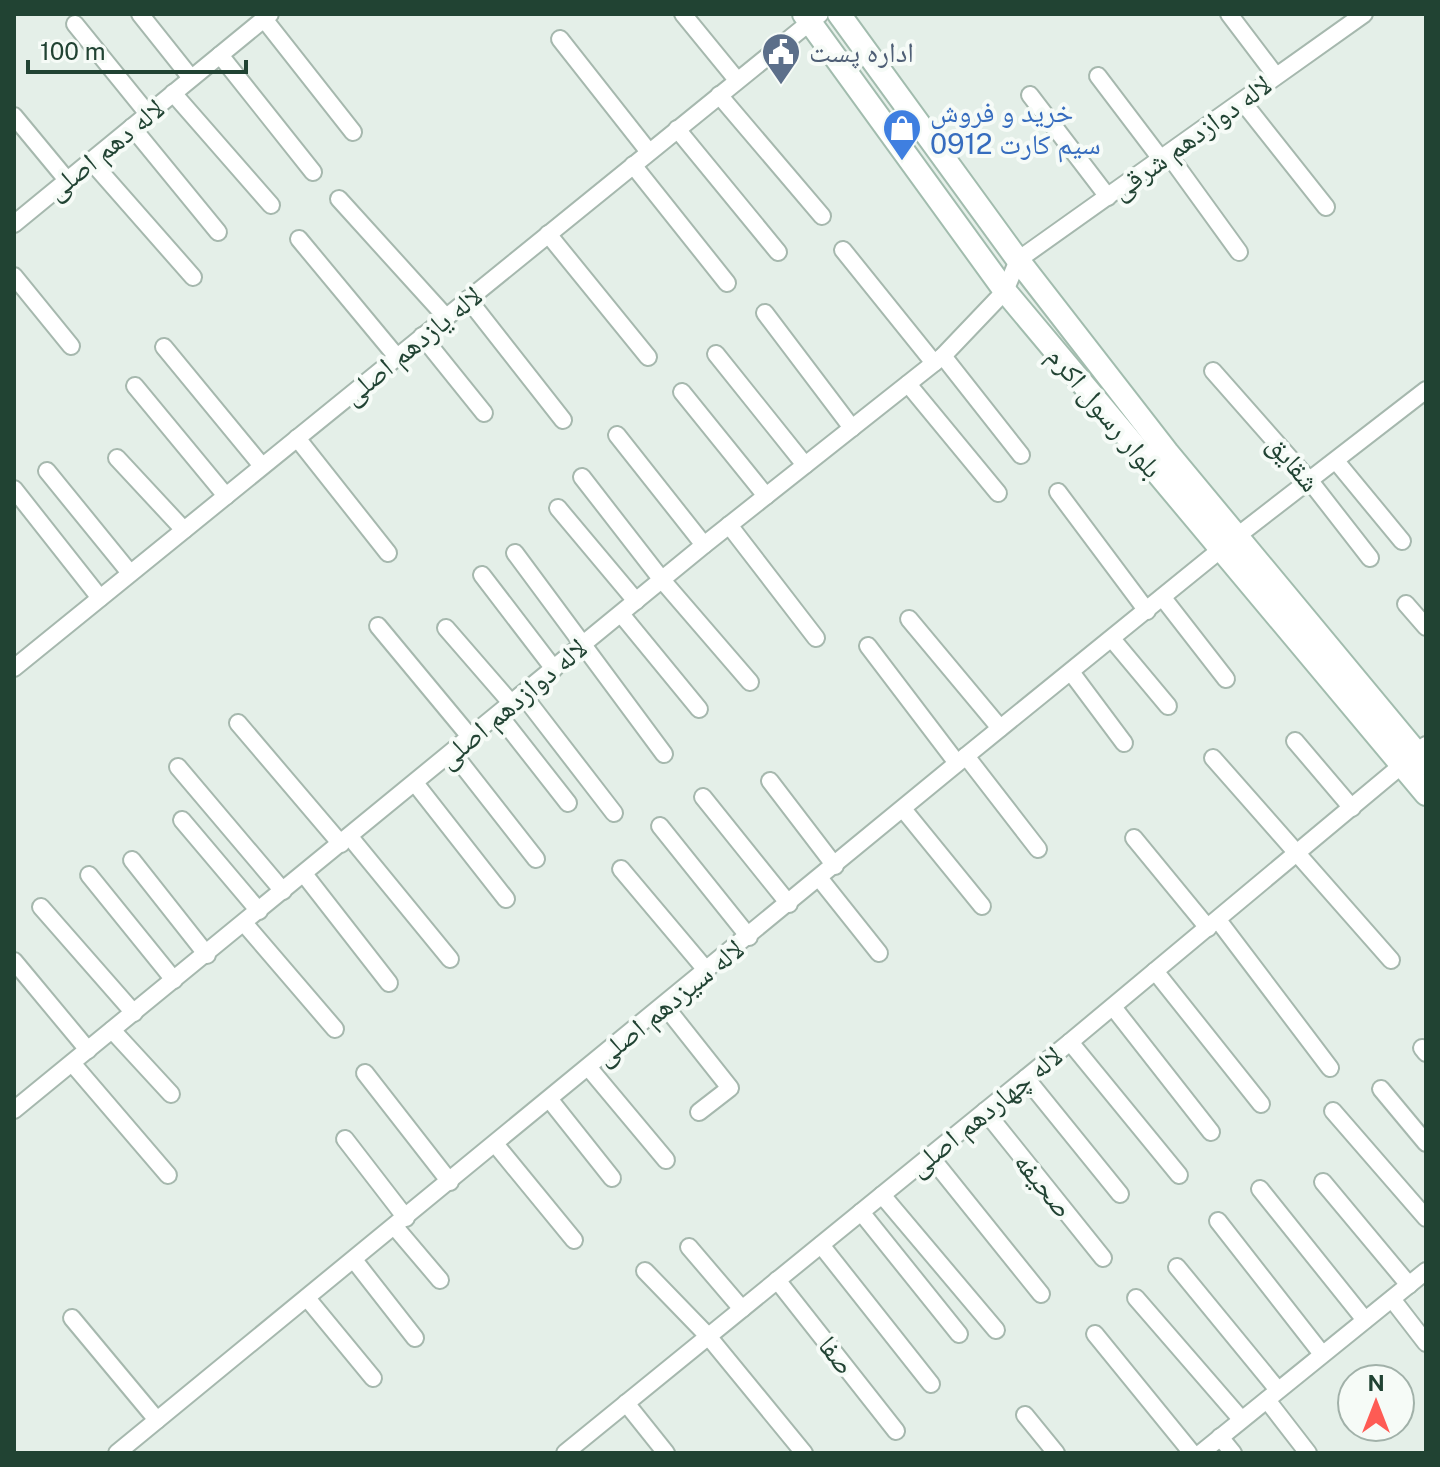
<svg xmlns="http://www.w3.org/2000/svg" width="1440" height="1467" viewBox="0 0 1440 1467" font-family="'Public Sans','Noto Naskh Arabic',sans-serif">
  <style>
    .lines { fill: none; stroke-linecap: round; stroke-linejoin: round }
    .street-casing { stroke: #a6b8ae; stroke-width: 20 }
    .secondary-casing { stroke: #a2bcae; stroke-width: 26 }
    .street { stroke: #fff; stroke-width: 16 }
    .secondary { stroke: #fff; stroke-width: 22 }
    .labels { text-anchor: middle; stroke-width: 8; stroke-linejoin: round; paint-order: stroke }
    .service-label { font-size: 28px; fill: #4e5e75; stroke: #f6fbf7; text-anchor: start }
    .shop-label { font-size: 28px; fill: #366cbe; stroke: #f6fbf7; text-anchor: start }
    .street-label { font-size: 28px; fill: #214333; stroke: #f6fbf7 }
  </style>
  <rect width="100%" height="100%" fill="#e4efe8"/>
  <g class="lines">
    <defs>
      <g id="street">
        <path d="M140,14L191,78"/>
        <path d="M683,14L737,80"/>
        <path d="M1229,14L1276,76"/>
        <path d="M264,19L353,132"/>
        <path d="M75,24L148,114"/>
        <path d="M560,39L649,152"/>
        <path d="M220,55L313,172"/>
        <path d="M1098,76L1161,159"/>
        <path d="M173,93L271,205"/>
        <path d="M719,95L822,216"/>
        <path d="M1030,95L1108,197"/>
        <path d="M1242,101L1326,207"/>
        <path d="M14,116L67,180"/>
        <path d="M132,127L218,232"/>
        <path d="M677,129L778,252"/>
        <path d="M1168,154L1239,252"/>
        <path d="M91,161L193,277"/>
        <path d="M633,165L727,283"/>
        <path d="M339,199L446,317"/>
        <path d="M14,224L270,14"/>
        <path d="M548,234L648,357"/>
        <path d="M299,239L397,357"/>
        <path d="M843,250L934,363"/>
        <path d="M14,276L71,346"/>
        <path d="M468,299L563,420"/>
        <path d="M765,313L852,428"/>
        <path d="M422,336L484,413"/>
        <path d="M164,347L262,466"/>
        <path d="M716,354L805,465"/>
        <path d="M943,356L1021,455"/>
        <path d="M1213,371L1310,481L1370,558"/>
        <path d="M908,384L998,493"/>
        <path d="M135,386L226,496"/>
        <path d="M682,392L766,496"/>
        <path d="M617,435L704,545"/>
        <path d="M297,438L388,553"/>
        <path d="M117,458L184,530"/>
        <path d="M1336,461L1402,541"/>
        <path d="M47,471L130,573"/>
        <path d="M582,477L662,580L750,682"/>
        <path d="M14,489L100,598"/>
        <path d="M1058,492L1147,611"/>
        <path d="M558,508L636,601"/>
        <path d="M729,525L816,638"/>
        <path d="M515,553L664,754"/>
        <path d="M482,575L554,669"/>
        <path d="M1163,598L1226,679"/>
        <path d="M1406,604L1426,627"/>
        <path d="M621,614L699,709"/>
        <path d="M909,619L1000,728"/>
        <path d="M378,626L471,738"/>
        <path d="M446,628L512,704"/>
        <path d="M1112,639L1168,706"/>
        <path d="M868,646L957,763"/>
        <path d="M14,668L820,14"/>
        <path d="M1071,672L1124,743"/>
        <path d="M523,695L614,813"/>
        <path d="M499,715L568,803"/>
        <path d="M238,723L341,844"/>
        <path d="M1295,741L1352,808"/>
        <path d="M453,753L536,859"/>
        <path d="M966,756L1038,849"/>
        <path d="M1213,758L1391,960"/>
        <path d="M178,767L283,891"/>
        <path d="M770,781L835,866"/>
        <path d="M415,783L506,899"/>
        <path d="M703,797L789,904"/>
        <path d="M903,809L982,906"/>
        <path d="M182,820L259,911"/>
        <path d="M660,826L749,937"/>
        <path d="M350,837L450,959"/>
        <path d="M1134,838L1208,928"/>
        <path d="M132,860L207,955"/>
        <path d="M621,869L707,971"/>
        <path d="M304,874L389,983"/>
        <path d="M89,875L174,980"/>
        <path d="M820,879L879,953"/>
        <path d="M41,907L134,1013"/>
        <path d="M1218,920L1330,1068"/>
        <path d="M244,923L335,1029"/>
        <path d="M14,961L88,1050"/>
        <path d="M1155,971L1261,1104"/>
        <path d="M665,1006L730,1088L699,1112"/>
        <path d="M1113,1007L1211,1132"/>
        <path d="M112,1030L171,1094"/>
        <path d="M1070,1042L1179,1175"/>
        <path d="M1422,1048L1426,1053"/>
        <path d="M72,1063L168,1175"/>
        <path d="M589,1068L666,1160"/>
        <path d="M365,1073L450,1182"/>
        <path d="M1026,1078L1120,1194"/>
        <path d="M1381,1089L1426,1143"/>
        <path d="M550,1100L612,1178"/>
        <path d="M14,1110L704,545L943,356L1005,291L1018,260L1364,14"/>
        <path d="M985,1111L1103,1258"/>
        <path d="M1333,1111L1426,1218"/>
        <path d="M345,1139L406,1218"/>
        <path d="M496,1145L574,1240"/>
        <path d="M930,1156L1041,1294"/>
        <path d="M1323,1182L1409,1285"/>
        <path d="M1260,1189L1365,1320"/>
        <path d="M882,1195L996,1330"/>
        <path d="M861,1212L959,1334"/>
        <path d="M1218,1221L1322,1354"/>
        <path d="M395,1227L440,1280"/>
        <path d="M821,1245L931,1384"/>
        <path d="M689,1247L742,1309"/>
        <path d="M354,1260L415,1338"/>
        <path d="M1177,1267L1278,1390"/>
        <path d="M645,1271L708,1336L804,1453"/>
        <path d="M777,1280L896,1431"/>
        <path d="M307,1298L373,1378"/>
        <path d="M1136,1298L1241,1419"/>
        <path d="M1392,1299L1426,1343"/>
        <path d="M72,1318L157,1420"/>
        <path d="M1095,1334L1192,1453"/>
        <path d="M1267,1400L1308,1453"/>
        <path d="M626,1403L666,1453"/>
        <path d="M1025,1415L1056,1453"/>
        <path d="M1220,1437L1233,1453"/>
        <path d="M117,1453L966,756L1236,537L1426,390"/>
        <path d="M565,1453L1070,1042L1426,745"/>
        <path d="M1201,1453L1426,1271"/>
      </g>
      <g id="secondary">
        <path d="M804,14L1005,291L1426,794"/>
        <path d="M839,14L1018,260L1167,452L1426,764"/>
      </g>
    </defs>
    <!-- street casing -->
    <use href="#street" class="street-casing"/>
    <!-- secondary casing -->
    <use href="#secondary" class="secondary-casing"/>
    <!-- street -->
    <use href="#street" class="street"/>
    <!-- secondary -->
    <use href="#secondary" class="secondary"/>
  </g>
  <!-- icons -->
  <defs>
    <symbol id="civic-pin" viewBox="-11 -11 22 30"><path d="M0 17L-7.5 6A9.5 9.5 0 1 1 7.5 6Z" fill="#5c6f8a" stroke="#f6fbf7"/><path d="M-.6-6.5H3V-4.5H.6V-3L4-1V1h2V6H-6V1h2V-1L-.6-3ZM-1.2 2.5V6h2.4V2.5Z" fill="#fff"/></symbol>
    <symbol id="shop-pin" viewBox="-11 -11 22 30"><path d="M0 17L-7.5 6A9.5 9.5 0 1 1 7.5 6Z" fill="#3f7fe0" stroke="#f6fbf7"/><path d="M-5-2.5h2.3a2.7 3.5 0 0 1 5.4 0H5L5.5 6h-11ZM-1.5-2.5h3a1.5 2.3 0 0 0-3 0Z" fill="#fff"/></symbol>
  </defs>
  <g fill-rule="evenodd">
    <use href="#civic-pin" x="759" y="30" width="44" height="60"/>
    <use href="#shop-pin" x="880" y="106" width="44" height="60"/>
  </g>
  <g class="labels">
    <!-- service labels -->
    <g class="service-label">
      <text x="809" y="62">اداره پست</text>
    </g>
    <!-- shop labels -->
    <g class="shop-label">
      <text x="930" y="122">خرید و فروش<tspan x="930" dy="32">سیم کارت 0912</tspan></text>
    </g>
    <!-- street labels -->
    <g class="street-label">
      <text transform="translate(1191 137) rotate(-36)" y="10">لاله دوازدهم شرقی</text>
      <text transform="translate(105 149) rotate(-39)" y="10">لاله دهم اصلی</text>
      <text transform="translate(412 345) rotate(-39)" y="10">لاله یازدهم اصلی</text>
      <text transform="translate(1105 412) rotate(50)" y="10">بلوار رسول اکرم</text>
      <text transform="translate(1294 463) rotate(50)" y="10">شقایق</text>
      <text transform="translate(512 703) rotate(-40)" y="10">لاله دوازدهم اصلی</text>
      <text transform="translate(669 1002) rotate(-39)" y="10">لاله سیزدهم اصلی</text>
      <text transform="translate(985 1111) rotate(-39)" y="10">لاله چهاردهم اصلی</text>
      <text transform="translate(1044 1185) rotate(51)" y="10">صحیفه</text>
      <text transform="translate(837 1355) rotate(52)" y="10">صفا</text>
    </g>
  </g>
  <!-- border -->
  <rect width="1440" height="1467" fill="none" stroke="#214333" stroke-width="32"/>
  <!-- north arrow -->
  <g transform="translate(1376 1403)"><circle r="38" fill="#f6fbf7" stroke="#a1b1a9" stroke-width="2"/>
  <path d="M0-6L14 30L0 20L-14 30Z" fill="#fe5b54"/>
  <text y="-12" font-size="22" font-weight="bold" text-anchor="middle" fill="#214333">N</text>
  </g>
  <!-- scale -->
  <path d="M28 60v12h218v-12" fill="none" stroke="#214333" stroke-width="4"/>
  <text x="40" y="60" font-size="24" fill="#214333" stroke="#f6fbf7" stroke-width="6" paint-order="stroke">100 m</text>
</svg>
